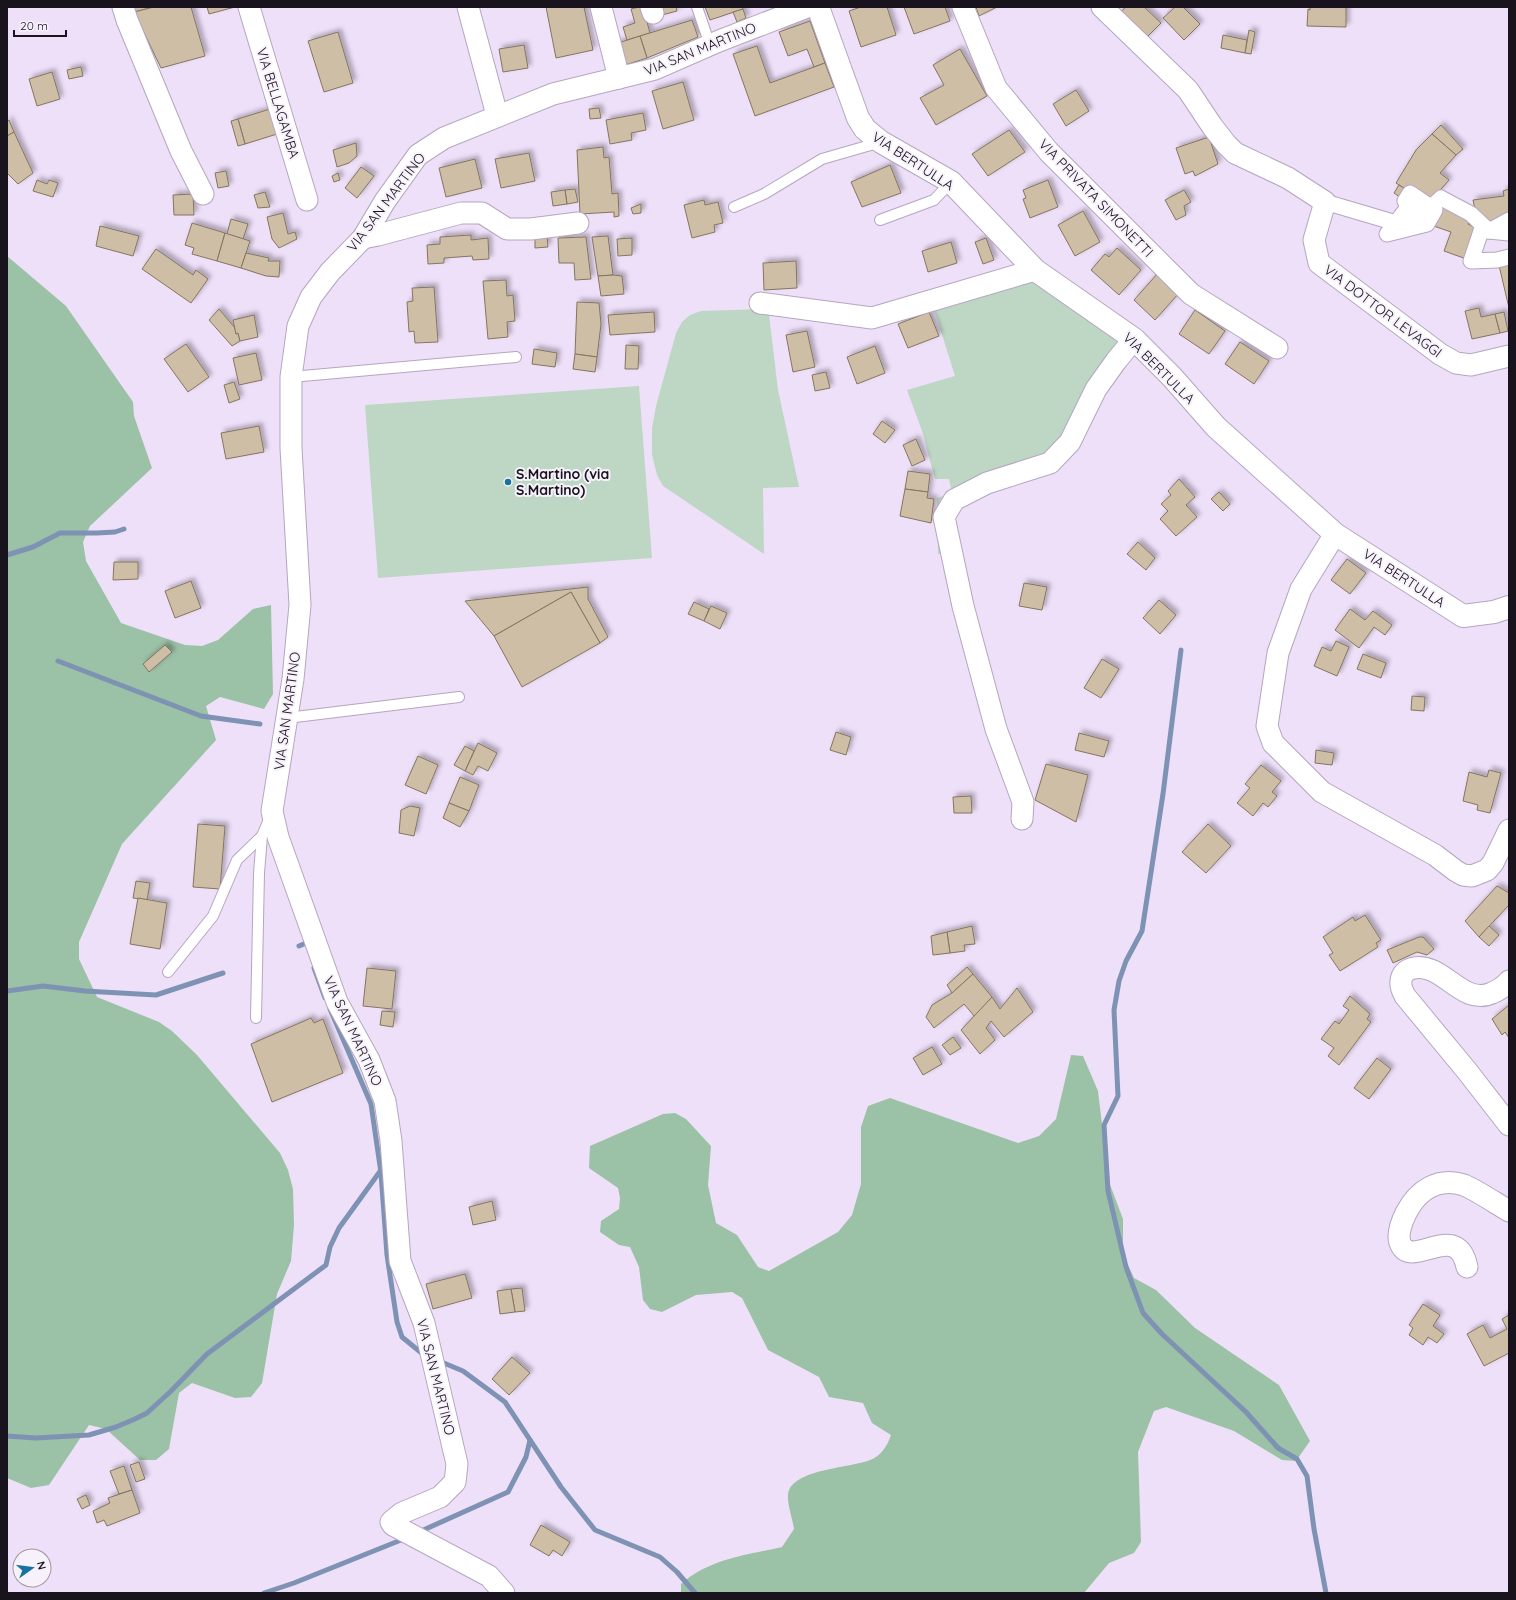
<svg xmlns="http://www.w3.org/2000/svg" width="1516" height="1600" viewBox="0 0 1516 1600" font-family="Quicksand,sans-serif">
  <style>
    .green { fill: #bed6c4 }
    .forest { fill: #9bc1a6 }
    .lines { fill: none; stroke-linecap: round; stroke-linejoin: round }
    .stream { stroke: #7e92b4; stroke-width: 5 }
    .building { fill: #cfbea6; stroke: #84755f; filter: url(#shadow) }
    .service-casing { stroke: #b4a6bf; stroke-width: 12 }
    .pedestrian-casing { stroke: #b4a6bf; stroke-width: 17 }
    .minor-casing { stroke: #b4a6bf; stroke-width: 23 }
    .tertiary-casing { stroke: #b4a6bf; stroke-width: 24 }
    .service { stroke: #fff; stroke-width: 10 }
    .pedestrian { stroke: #fff; stroke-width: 15 }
    .minor { stroke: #fff; stroke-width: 21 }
    .tertiary { stroke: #fff; stroke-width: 22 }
    .poi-dot { fill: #1573a1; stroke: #f7f1fb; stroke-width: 1.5 }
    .labels { text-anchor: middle; stroke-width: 4; stroke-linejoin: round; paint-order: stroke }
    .street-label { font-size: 14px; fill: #18131c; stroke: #f7f1fb }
    .poi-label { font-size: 14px; font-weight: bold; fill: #18131c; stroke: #f7f1fb; text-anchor: start }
  </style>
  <defs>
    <filter id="shadow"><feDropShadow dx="3.5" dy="-3.5" stdDeviation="2" flood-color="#0004"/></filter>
  </defs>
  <rect width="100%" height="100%" fill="#efe0fa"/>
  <!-- green -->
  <g class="green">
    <path d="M1025,282L1034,283L1045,289L1114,338L1118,343L1059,449L950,501L946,554H938L937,498L952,493L949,479H935L922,431L907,390L955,376L933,306Z"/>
    <path d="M764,309L769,314L778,390L799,487L763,488L764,554L663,486L657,475L652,455V428L656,406L676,333L682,322L690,315L701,311Z"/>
    <path d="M639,386L652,558L378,578L365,405Z"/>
  </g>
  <!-- forest -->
  <g class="forest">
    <path d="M7,256L66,306L133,402L134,416L152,468L90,526L83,542L86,561L121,623L185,645L202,646L218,640L253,609L271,605L273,694L264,709L220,697L206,706L216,740L122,844L79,942V959L97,997L159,1022L172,1031L197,1055L280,1153L288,1170L293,1189L294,1225L291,1261L277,1294L262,1383L251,1397L235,1398L192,1383L179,1393L169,1449L156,1460H140L106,1429L89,1425L49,1485L31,1488L7,1478Z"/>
    <path d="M1071,1055L1083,1056L1098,1091L1109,1182L1123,1219V1254L1134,1278L1156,1290L1195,1328L1279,1385L1310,1441L1296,1461L1282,1460L1234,1431L1166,1407L1154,1411L1138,1452L1141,1542L1134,1553L1109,1563L1084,1593H681V1584C709,1559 747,1555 782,1547L794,1529C793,1520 787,1504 788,1495C790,1469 851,1468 870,1460C880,1457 888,1445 891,1435L872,1423L863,1403L829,1397L819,1377L768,1350L742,1298L732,1292L696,1295L662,1312L650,1309L643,1300L639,1267L630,1247L619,1245L600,1232L601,1221L619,1209L620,1198L618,1188L589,1168L590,1146L663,1114L675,1113L686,1119L711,1146L708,1185L716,1223L737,1235L758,1267L769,1271L838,1232L852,1215L861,1184V1127L868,1106L890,1098L1018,1143L1039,1136L1056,1119Z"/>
  </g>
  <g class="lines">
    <!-- stream -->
    <g class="stream">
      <path d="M7,555L33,547L60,533H97L115,532L124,529"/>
      <path d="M1181,650L1163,794L1142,931L1126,961L1119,981L1114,1010L1118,1096L1104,1125L1108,1191L1126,1267L1143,1313L1162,1334L1246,1412L1278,1448L1297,1459L1307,1476L1314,1529L1326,1593"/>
      <path d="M58,661L201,716L260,724"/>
      <path d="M299,946L306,943"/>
      <path d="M314,968L325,998"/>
      <path d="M7,991L43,986L85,991L156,995L223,973"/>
      <path d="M330,1009L371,1104L381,1173L387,1255L397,1322L402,1337L424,1355"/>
      <path d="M439,1361L463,1371L505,1402L561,1487L595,1530L660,1557L677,1572L695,1593"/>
      <path d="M7,1436L36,1438L89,1435L116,1427L135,1419L147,1413L170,1392L207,1354L326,1265L330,1247L339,1228L381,1170"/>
      <path d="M419,1532L508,1492L526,1457L530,1440"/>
      <path d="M264,1593L294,1583L406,1538"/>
    </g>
  </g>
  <!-- building -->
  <g class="building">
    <path d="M133,7H154L134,12Z"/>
    <path d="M154,7H191L205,56L161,68L134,12Z"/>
    <path d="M207,7H235L209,14Z"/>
    <path d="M546,7H584L593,50L556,58Z"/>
    <path d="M639,7H643L650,33L627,40L623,27L635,23L631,9Z"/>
    <path d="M660,7H676L677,11L662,15Z"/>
    <path d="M705,7H742L743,9L710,20Z"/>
    <path d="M861,7H887L896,35L861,47L849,11Z"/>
    <path d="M904,7H945L950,21L914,34Z"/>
    <path d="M976,7H997L979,16Z"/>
    <path d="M1126,7H1144L1161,23L1145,39L1119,13Z"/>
    <path d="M1175,7H1183L1200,24L1184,40L1163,18Z"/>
    <path d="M1310,7H1346V27L1307,26L1308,9L1310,10Z"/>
    <path d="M743,9L746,18L737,22L733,12Z"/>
    <path d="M692,20L698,37L647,58L640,36Z"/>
    <path d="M810,21L825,63L814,67L807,49L788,56L779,32Z"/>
    <path d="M1249,30L1255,32L1251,54L1245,53Z"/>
    <path d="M338,32L353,83L324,92L308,41Z"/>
    <path d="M1223,35L1247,40L1245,53L1221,48Z"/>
    <path d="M640,36L647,58L622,66L615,44Z"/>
    <path d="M524,45L528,68L503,72L499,49Z"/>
    <path d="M757,46L770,83L825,63L834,87L755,116L733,54Z"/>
    <path d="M960,49L987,96L936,125L920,98L944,85L933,65Z"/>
    <path d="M81,67L83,76L69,79L67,70Z"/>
    <path d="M52,72L60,99L37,106L29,79Z"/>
    <path d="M683,82L694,120L663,129L652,91Z"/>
    <path d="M1076,90L1089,111L1066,126L1053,104Z"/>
    <path d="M599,108L601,118L590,119L589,109Z"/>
    <path d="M270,109L277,134L245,144L238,119Z"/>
    <path d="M643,113L646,130L631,133L632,140L610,144L606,120Z"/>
    <path d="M238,119L245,144L238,146L231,121Z"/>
    <path d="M9,120L14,132L7,136V121Z"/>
    <path d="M1441,125L1463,149L1456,155L1432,134Z"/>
    <path d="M1009,130L1025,152L988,176L972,154Z"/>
    <path d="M14,132L33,173L18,184L7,173V136Z"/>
    <path d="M1432,134L1456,155L1440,173L1449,180L1428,204L1396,183L1416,150Z"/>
    <path d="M1209,137L1218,164L1195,176L1193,171L1185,174L1176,148Z"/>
    <path d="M356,143L357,156L349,163L337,167L333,150Z"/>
    <path d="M603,147L604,158L609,157L612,194L618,193L619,216L614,217V212L580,214L577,150Z"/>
    <path d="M529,153L535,181L501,188L495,159Z"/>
    <path d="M475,159L482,188L446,197L439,168Z"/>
    <path d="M890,165L901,193L862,207L851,182Z"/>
    <path d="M361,167L374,176L357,198L345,188Z"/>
    <path d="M226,171L229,186L218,188L215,173Z"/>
    <path d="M338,173L340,180L334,182L332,176Z"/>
    <path d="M37,180L47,184L49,180L58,183L53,197L33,191Z"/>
    <path d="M1048,180L1058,207L1030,218L1023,199L1026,198L1023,190Z"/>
    <path d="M1399,185L1410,192L1404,200L1394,193Z"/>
    <path d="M575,189L578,202L567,204L565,190Z"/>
    <path d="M1509,189V218L1491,228L1477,219L1473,200L1504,196L1503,191Z"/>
    <path d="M565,190L567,204L553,206L551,192Z"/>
    <path d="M1184,190L1191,202L1184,206L1186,215L1176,220L1165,200Z"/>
    <path d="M265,192L270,207L258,208L254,195Z"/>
    <path d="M193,194L194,215H174L173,195Z"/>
    <path d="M704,200L705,205L718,202L723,223L714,225L715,232L692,238L684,205Z"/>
    <path d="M641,204V213L633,214L631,208Z"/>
    <path d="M1444,205L1470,218L1468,224L1480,230L1469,260L1444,251L1451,232L1428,224L1436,209Z"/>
    <path d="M1083,211L1100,242L1075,256L1058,225Z"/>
    <path d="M283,213L288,234L295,232L297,239L279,248L272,239L267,217Z"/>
    <path d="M231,219L248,224L243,239L227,234Z"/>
    <path d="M192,223L225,233L217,261L192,254L194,248L185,245Z"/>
    <path d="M100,226L139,236L133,256L96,246Z"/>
    <path d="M225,233L250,241L241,268L217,261Z"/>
    <path d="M471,235V240L488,238L489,259L473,260L472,256L444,258V263L428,264L427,245L440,244V237Z"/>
    <path d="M535,236H547L548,247L535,248Z"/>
    <path d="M608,236L613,275L598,276L592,237Z"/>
    <path d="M586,237L591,279L575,280L574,263H559L558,238Z"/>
    <path d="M632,238V255L618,256L617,239Z"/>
    <path d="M986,238L994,260L983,264L975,242Z"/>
    <path d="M951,242L957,263L928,272L922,251Z"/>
    <path d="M1117,248L1141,270L1119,295L1091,270L1105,254L1109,257Z"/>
    <path d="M156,249L193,275L196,270L208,279L191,303L142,269Z"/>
    <path d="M246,253L269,258L268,261H280L279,277L266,276L241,268Z"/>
    <path d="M1509,258V308L1498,261Z"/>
    <path d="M796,261L797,288L764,290L763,263Z"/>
    <path d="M1158,273L1179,293L1155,320L1134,300Z"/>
    <path d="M613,275L622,276L624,294L601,296L598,276Z"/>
    <path d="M506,280L507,296L513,295L515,321L507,322L508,337L488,339L483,281Z"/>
    <path d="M434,287L438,342L415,343L414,331L409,332L407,302L413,301L412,288Z"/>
    <path d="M577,302L599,303L601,324L597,357L575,354Z"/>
    <path d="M1479,308L1481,317L1495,314L1500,333L1472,339L1465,311Z"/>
    <path d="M219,309L235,328L236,334L238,333L240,341L232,346L209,320Z"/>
    <path d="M1195,310L1225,331L1209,354L1179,334Z"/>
    <path d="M654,312L655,332L610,335L608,315Z"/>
    <path d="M929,312L939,336L908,348L898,324Z"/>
    <path d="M1504,312L1508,331L1500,333L1495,314Z"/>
    <path d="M254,315L258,337L240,341L238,333L236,334L233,320Z"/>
    <path d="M807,331L815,367L793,372L786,335Z"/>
    <path d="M1240,342L1269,361L1254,384L1225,364Z"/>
    <path d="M186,344L209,377L188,392L164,359Z"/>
    <path d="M626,345L639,346L638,369H625Z"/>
    <path d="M875,346L885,373L857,384L847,357Z"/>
    <path d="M534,349L557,353L555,367L532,364Z"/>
    <path d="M256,353L262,380L239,385L233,358Z"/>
    <path d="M575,354L597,357L595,372L573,369Z"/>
    <path d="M826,372L830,388L815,391L812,375Z"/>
    <path d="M234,382L240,399L229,403L224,385Z"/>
    <path d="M882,421L895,430L885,443L873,434Z"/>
    <path d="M259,426L264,452L226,459L221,433Z"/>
    <path d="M916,439L925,460L912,466L903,445Z"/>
    <path d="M908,471L930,474L928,492L905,489Z"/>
    <path d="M1179,479L1195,497L1186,505L1197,517L1176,536L1160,519L1168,511L1161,504L1171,495L1168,491Z"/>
    <path d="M905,489L928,492L927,498L934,499L931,523L900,516Z"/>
    <path d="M1219,492L1230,504L1223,511L1211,499Z"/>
    <path d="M1138,542L1155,558L1146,570L1127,554Z"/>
    <path d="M1347,559L1366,573L1350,594L1331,580Z"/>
    <path d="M114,562H138V579L113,580Z"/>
    <path d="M191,581L201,608L175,618L165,591Z"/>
    <path d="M1024,583L1047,587L1042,610L1019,606Z"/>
    <path d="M588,587V599L608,637L600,643L571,592L494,636L465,601Z"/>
    <path d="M571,592L600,643L522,687L494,636Z"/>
    <path d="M1159,600L1176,615L1160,634L1143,618Z"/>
    <path d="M694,602L709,609L704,621L688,614Z"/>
    <path d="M711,606L727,613L720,629L704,621Z"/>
    <path d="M1350,609L1365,620L1373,611L1392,625L1385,635L1374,627L1359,648L1335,630Z"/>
    <path d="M1336,641L1349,647L1337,676L1314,666L1322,647L1331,651Z"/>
    <path d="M165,645L172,652L149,672L143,664Z"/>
    <path d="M1363,654L1386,663L1381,678L1357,669Z"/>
    <path d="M1102,659L1119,669L1101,698L1084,688Z"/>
    <path d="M1412,696L1425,697L1424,711L1411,710Z"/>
    <path d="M836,732L851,737L846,755L830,750Z"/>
    <path d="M1079,733L1109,741L1104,757L1075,750Z"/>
    <path d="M478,743L497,753L488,771L478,766L473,775L465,771Z"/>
    <path d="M465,746L474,751L465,771L454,765Z"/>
    <path d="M1316,750L1334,753L1332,765L1315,763Z"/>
    <path d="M418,756L438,765L426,794L405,785Z"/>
    <path d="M1046,764L1088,775L1076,822L1035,800Z"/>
    <path d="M1261,765L1281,781L1272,792L1277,796L1268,807L1263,803L1253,816L1237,803L1250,788L1245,784Z"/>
    <path d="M1489,770L1501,773L1490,813L1477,810L1478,805L1463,801L1469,772L1487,777Z"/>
    <path d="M460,777L479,785L469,811L449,803Z"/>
    <path d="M971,796L972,813H954L953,797Z"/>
    <path d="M449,803L469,811L460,827L443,818Z"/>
    <path d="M410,806L420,808L414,836L399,833L401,810Z"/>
    <path d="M198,824L225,826L220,889L193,887Z"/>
    <path d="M1208,824L1231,846L1206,873L1182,852Z"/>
    <path d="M136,881L150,883L147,900L133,898Z"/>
    <path d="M1497,886L1509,893V905L1479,937L1465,921Z"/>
    <path d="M138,898L167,903L160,949L130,944Z"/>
    <path d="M1365,915L1381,940L1376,943L1378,947L1340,971L1329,955L1333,953L1323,937L1353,917L1355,921Z"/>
    <path d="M972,926L975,944L964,945L965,951L950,953L947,932Z"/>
    <path d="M1489,926L1499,935L1489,946L1479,937Z"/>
    <path d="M947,932L950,953L933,955L931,936Z"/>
    <path d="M1419,937H1423L1434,949L1427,955L1417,952L1393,963L1387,950Z"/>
    <path d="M967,967L973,974L952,993L947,985Z"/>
    <path d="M367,968L396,971L392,1009L363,1006Z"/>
    <path d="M973,974L992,997L975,1017L964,1004L934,1028L926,1017L932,1005L952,993Z"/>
    <path d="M1017,988L1033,1012L1004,1037L991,1021L986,1028L995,1040L980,1054L961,1030L992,997L1000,1009Z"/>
    <path d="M1350,996L1370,1014L1367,1019L1371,1022L1339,1065L1328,1056L1334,1048L1321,1039L1335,1021L1339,1024L1349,1010L1343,1006Z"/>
    <path d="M1509,1005V1038L1505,1032L1502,1035L1492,1019Z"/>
    <path d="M382,1011L395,1012L393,1027L380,1025Z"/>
    <path d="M311,1018L314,1023L323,1019L343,1073L272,1102L251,1044Z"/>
    <path d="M953,1037L961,1048L950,1055L942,1045Z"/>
    <path d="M932,1047L942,1064L923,1075L913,1058Z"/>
    <path d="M1377,1058L1391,1069L1369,1099L1354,1088Z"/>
    <path d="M492,1201L496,1220L473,1225L469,1207Z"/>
    <path d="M465,1274L472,1298L433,1309L426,1284Z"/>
    <path d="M522,1288L525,1311L515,1312L511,1289Z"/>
    <path d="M511,1289L515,1312L500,1314L497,1291Z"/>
    <path d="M1423,1304L1440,1315L1433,1326L1444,1334L1437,1343L1428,1337L1423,1345L1409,1335L1413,1328L1409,1325Z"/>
    <path d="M1509,1315V1353L1484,1366L1467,1334L1483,1325L1490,1338L1507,1329L1502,1319Z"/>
    <path d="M512,1357L530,1373L509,1395L492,1379Z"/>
    <path d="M139,1462L145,1479L136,1482L130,1465Z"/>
    <path d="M124,1466L132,1490L119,1494L110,1471Z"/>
    <path d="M132,1490L140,1513L107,1526L104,1520L97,1523L93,1511L110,1503L108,1498Z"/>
    <path d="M86,1495L90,1505L82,1509L77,1499Z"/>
    <path d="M541,1525L570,1542L562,1556L553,1550L549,1556L530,1545Z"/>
  </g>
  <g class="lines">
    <defs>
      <g id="service">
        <path d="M697,7L710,45"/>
        <path d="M734,207L764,194L822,159L881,142"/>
        <path d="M880,220L934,200L951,182"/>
        <path d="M291,377L516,357"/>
        <path d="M287,718L459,697"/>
        <path d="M168,972L213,916L237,860L262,836"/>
        <path d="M256,1018L259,873L262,836L270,817"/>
      </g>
      <g id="pedestrian">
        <path d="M1410,193L1435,210L1427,224L1387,234L1408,207L1405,201Z"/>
        <path d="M1325,202L1396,223L1431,207L1441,198L1471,214L1489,231L1509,233"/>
        <path d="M1509,220L1489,231H1481L1471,261L1497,260L1509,257"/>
      </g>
      <g id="minor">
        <path d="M123,7L127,20L181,151L203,194"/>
        <path d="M249,7L307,200"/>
        <path d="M468,7L497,115"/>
        <path d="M601,7L619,78"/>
        <path d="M651,7L653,13"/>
        <path d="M963,7L996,88L1049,152L1191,294L1277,348"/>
        <path d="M1102,7L1188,90L1212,126L1226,144L1235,153L1288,178L1325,202L1314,240L1319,263L1440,354L1456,363L1471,365L1509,356"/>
        <path d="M363,238L378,235L461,213H482L507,229H531L578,223"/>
        <path d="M760,303L872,318L1035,270"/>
        <path d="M1335,534L1301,589L1278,653L1267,726L1273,743L1322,792L1435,855L1456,871L1463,875L1472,876L1487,870L1493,863L1509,830"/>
        <path d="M1022,819L1023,802L996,729L963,606L944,517L954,500L987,483L1050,463L1070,442L1096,389L1116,361L1134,339"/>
        <path d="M1509,981C1504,987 1499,990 1492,993C1468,1004 1450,977 1431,970C1420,965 1402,967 1401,981C1400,987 1403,992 1405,996L1467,1071L1509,1125"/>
        <path d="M1467,1267C1457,1219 1413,1269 1401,1245C1396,1236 1402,1221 1406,1213C1418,1190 1438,1177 1464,1185C1476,1190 1497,1204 1509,1211"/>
        <path d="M504,1593L489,1576L393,1525L391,1522L402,1513L440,1497L455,1482L457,1464L424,1323L400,1261L391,1141L385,1101L369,1060L337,1002L278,837L272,811L293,679L300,605L291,448V377L298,326L311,297L330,272L363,238L385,201L418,155L444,138L553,94L655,69L719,41L807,7"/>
      </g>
      <path id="tertiary" d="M818,7L858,118L865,129L881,142L951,182L1035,270L1134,339L1172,377L1216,427L1335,534L1463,616L1494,612L1509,607"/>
    </defs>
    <!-- service casing -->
    <use href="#service" class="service-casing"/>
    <!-- pedestrian casing -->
    <use href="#pedestrian" class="pedestrian-casing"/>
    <!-- minor casing -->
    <use href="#minor" class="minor-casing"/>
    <!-- tertiary casing -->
    <use href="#tertiary" class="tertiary-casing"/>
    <!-- service -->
    <use href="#service" class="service"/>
    <!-- pedestrian -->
    <use href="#pedestrian" class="pedestrian"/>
    <!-- minor -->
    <use href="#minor" class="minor"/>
    <!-- tertiary -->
    <use href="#tertiary" class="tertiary"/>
  </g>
  <!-- markers -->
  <circle class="poi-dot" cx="508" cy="482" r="4"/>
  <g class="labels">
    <!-- street labels -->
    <g class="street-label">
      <text transform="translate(700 49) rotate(-22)" y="5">VIA SAN MARTINO</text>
      <text transform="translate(278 103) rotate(73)" y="5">VIA BELLAGAMBA</text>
      <text transform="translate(913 161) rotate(33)" y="5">VIA BERTULLA</text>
      <text transform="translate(1096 198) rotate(46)" y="5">VIA PRIVATA SIMONETTI</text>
      <text transform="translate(386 202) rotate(-53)" y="5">VIA SAN MARTINO</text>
      <text transform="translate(1383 311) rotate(37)" y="5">VIA DOTTOR LEVAGGI</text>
      <text transform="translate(1159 368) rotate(45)" y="5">VIA BERTULLA</text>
      <text transform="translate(1404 578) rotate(33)" y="5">VIA BERTULLA</text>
      <text transform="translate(287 711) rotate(-82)" y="5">VIA SAN MARTINO</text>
      <text transform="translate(353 1031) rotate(65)" y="5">VIA SAN MARTINO</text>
      <text transform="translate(436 1377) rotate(76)" y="5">VIA SAN MARTINO</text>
    </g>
    <!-- poi labels -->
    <g class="poi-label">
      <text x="516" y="479">S.Martino (via<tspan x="516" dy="16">S.Martino)</tspan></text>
    </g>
  </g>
  <!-- border -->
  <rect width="1516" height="1600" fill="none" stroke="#18131c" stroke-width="16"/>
  <!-- north arrow -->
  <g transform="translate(32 1568) rotate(76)"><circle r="19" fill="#f7f1fb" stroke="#9e98a2"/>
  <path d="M0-3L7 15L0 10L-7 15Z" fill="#1573a1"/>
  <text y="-6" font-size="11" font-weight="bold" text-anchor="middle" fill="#18131c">N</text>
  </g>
  <!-- scale -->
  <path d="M14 30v6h52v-6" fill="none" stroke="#18131c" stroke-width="2"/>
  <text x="20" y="30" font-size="12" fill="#18131c" stroke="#f7f1fb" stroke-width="3" paint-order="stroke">20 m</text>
</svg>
